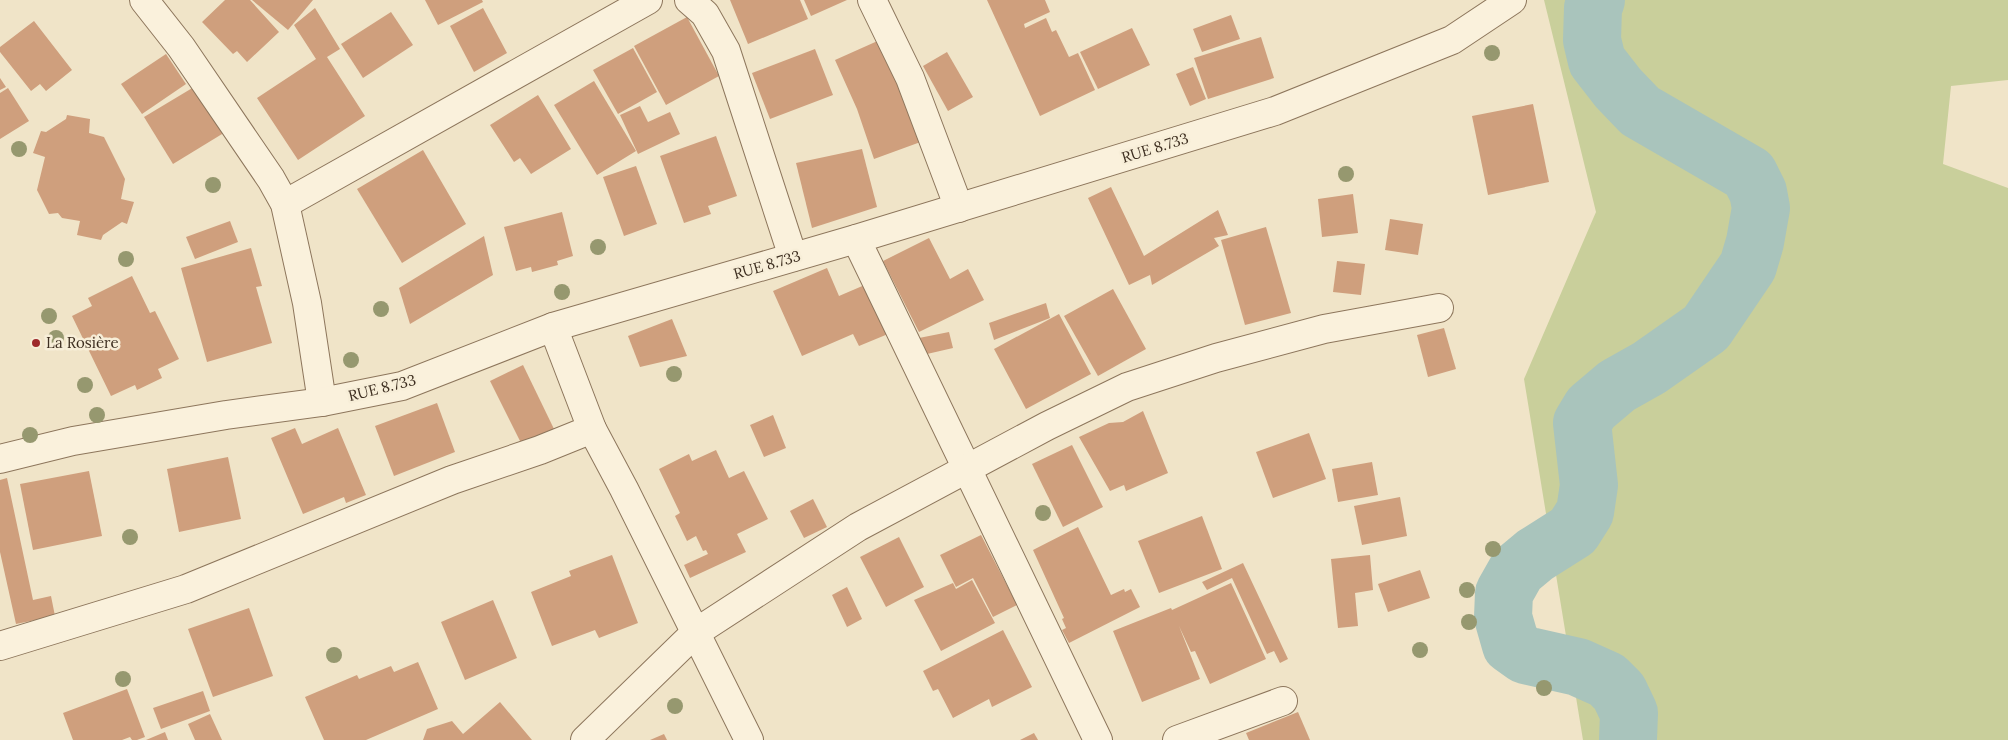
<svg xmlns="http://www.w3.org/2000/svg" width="2008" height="740" viewBox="0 0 2008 740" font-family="Lora,serif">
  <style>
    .green { fill: #c9cf9b }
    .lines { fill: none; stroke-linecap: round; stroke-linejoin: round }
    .river { stroke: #a9c4bc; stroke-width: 58 }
    .building { fill: #cf9f7d }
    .minor-casing { stroke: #8d765c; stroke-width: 30 }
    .minor { stroke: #faf1dc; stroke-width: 28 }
    .tree { fill: #96986f }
    .poi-dot { fill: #9e2a2b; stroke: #f7eed8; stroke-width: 2 }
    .labels { text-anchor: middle; stroke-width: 5; stroke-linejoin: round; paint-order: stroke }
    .street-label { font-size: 15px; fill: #3d2e20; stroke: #f7eed8 }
    .poi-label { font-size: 15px; fill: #3d2e20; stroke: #f7eed8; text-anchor: start }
  </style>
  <rect width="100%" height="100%" fill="#f0e4c8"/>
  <!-- green -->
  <path class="green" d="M1544,0H2008V80L1951,86L1943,164L2008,188V740H1583L1524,379L1596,212Z"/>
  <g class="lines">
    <!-- river -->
    <path class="river" d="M1596,0L1593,8L1592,40L1597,61L1618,88L1640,111L1749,174L1758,192L1761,208L1755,242L1748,266L1706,328L1649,368L1617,386L1591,408L1582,423L1589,485L1585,512L1573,531L1535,555L1517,570L1504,593L1503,617L1511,645L1525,655L1578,667L1607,680L1619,692L1629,713L1628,740"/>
  </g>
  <!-- building -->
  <g class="building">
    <path d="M225,0H250L279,32L247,62L237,51L233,54L202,22Z"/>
    <path d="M252,0H313L288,30Z"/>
    <path d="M425,0H482L483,2L438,25Z"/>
    <path d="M730,0H800L808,19L748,44Z"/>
    <path d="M804,0H847L811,16Z"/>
    <path d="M987,0H1045L1050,12L1024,24L1025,28L1046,18L1052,32L1056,30L1069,57L1078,53L1095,90L1040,116Z"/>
    <path d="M315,8L340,49L327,57L365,116L298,160L257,98L316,59L294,25Z"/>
    <path d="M483,8L507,53L474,72L450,26Z"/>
    <path d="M391,12L413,45L363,78L341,44Z"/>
    <path d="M1231,15L1240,39L1202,52L1193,29Z"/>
    <path d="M687,17L719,76L666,105L634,46Z"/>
    <path d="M34,21L72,70L46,91L40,84L31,91L0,52V47Z"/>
    <path d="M1132,28L1150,65L1098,89L1080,52Z"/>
    <path d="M1261,37L1274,78L1208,99L1194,58Z"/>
    <path d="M882,39L926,140L874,159L857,109L835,60Z"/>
    <path d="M633,48L657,92L618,114L593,70Z"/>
    <path d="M815,49L833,95L770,119L752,73Z"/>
    <path d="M947,52L973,97L948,111L923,66Z"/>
    <path d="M166,54L186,84L142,114L121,84Z"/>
    <path d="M1193,67L1206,99L1190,106L1176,74Z"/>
    <path d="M0,78L6,87L0,90Z"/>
    <path d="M594,81L636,151L597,175L554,105Z"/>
    <path d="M199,84L227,131L173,164L144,117Z"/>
    <path d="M8,88L29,121L0,139V93Z"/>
    <path d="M538,95L571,149L531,174L520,158L514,162L490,125Z"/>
    <path d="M1533,104L1549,182L1488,195L1472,116Z"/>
    <path d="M640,106L648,122L670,112L680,134L638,154L620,115Z"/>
    <path d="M67,115L90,119L89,133L104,137L125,179L121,199L134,202L127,224L122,222L103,235L101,240L77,235L80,221L62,218L58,213L49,214L37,190L45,157L33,153L41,131L46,132L66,119Z"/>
    <path d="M716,136L737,196L708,206L711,214L684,223L660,156Z"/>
    <path d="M862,149L877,207L812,228L796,163Z"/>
    <path d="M423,150L466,224L402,263L357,189Z"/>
    <path d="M636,166L657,224L624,236L603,177Z"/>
    <path d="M1111,187L1144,256L1218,210L1228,235L1214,238L1219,246L1152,285L1150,275L1129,285L1088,198Z"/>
    <path d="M1353,194L1358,233L1322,237L1318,199Z"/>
    <path d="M562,212L573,256L557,261L558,265L532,272L531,267L516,271L504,227Z"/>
    <path d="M1390,219L1423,224L1418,255L1385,250Z"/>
    <path d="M230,221L238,242L195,259L186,237Z"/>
    <path d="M1266,227L1291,313L1245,325L1221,240Z"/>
    <path d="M484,236L493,275L410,324L399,288Z"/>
    <path d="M929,238L950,279L968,269L984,300L919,332L883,261Z"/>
    <path d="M251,248L262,286L256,287L272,343L207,362L181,268Z"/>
    <path d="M1337,261L1365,264L1361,295L1333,292Z"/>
    <path d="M827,268L839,296L867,284L888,334L859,346L853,334L802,356L773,291Z"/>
    <path d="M132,276L150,313L155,311L179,359L158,369L162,378L137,390L135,385L111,396L72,316L92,306L88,298Z"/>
    <path d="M1113,289L1146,349L1098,376L1064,316Z"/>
    <path d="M1046,303L1050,318L994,340L989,323Z"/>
    <path d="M1059,314L1091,374L1026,409L994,349Z"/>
    <path d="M672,319L687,356L640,367L628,336Z"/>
    <path d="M1444,328L1456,369L1428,377L1417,335Z"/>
    <path d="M949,332L953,348L927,354L919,338Z"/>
    <path d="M523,365L554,429L522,445L490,381Z"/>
    <path d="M437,403L455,452L394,476L375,426Z"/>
    <path d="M1143,411L1168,473L1126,491L1124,485L1110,491L1079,437L1109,423L1123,422Z"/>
    <path d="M773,415L786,448L764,457L750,425Z"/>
    <path d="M295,428L302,444L338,428L366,495L346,503L344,497L303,514L271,438Z"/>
    <path d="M1309,433L1326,479L1273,498L1256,452Z"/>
    <path d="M1072,445L1103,507L1063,527L1032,464Z"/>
    <path d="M716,450L729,478L744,471L768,519L737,534L746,552L690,578L684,565L708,554L706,550L703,551L696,536L687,541L675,516L680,513L659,469L689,454L692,461Z"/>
    <path d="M228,457L241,519L179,532L167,469Z"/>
    <path d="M1372,462L1378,495L1338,502L1332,469Z"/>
    <path d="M89,471L102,536L33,550L20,484Z"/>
    <path d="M7,478L33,600L51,596L55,616L16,624L0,552V480Z"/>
    <path d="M1400,497L1407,536L1362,545L1354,506Z"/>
    <path d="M813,499L827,527L804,538L790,511Z"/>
    <path d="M1202,516L1222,569L1159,593L1138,541Z"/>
    <path d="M1078,527L1111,595L1124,589L1125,592L1131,589L1140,607L1069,643L1062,630L1066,628L1062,619L1064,618L1033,550Z"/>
    <path d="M981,535L1017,605L993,617L973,578L956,587L940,555Z"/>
    <path d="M899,537L924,587L886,607L860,557Z"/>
    <path d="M612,555L638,623L599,638L595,630L552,646L531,592L571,576L569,571Z"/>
    <path d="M1370,555L1373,590L1355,593L1358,626L1338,628L1331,559Z"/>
    <path d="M1243,563L1288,659L1280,663L1274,651L1267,654L1232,578L1207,590L1202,582Z"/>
    <path d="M1420,570L1430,598L1388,612L1378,584Z"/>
    <path d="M972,580L995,623L941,651L914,600L953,583L956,589Z"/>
    <path d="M1231,583L1266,659L1210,684L1195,651L1191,652L1179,626L1200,679L1142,702L1113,631L1171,608L1172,610Z"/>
    <path d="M847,587L862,619L847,627L832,595Z"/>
    <path d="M493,600L517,658L465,680L441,622Z"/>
    <path d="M249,608L273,676L213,697L188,629Z"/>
    <path d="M1003,630L1032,687L992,707L989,699L953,718L938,689L933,691L923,671Z"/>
    <path d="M418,662L438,709L366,740H324L305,697L357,675L359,679L391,666L394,672Z"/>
    <path d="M127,689L145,737L137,740H132L130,737L122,740H73L63,713Z"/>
    <path d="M203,691L210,711L161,729L153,708Z"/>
    <path d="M500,702L532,740H423L427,729L452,721L463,734Z"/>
    <path d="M1298,712L1310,740H1249L1246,733Z"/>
    <path d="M210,714L222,740H195L188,724Z"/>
    <path d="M165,732L168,740H146Z"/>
    <path d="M1034,733L1038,740H1020Z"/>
    <path d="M664,734L667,740H650Z"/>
  </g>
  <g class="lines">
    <defs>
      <g id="minor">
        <path d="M144,0L181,47L271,179L285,204L307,303L322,402"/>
        <path d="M689,0L705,14L726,51L793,257"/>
        <path d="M872,0L910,78L959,208"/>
        <path d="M285,204L648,0"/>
        <path d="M856,239L1098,740"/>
        <path d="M553,327L592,429"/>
        <path d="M0,459L73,441L226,415L322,402L402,386L553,327L856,239L1275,111L1452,40L1512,0"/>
        <path d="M0,646L186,589L452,480L540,450L592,429L624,489L749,740"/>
        <path d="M585,740L695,633L858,527L1047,426L1127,387L1216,358L1324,329L1439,308"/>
        <path d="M1177,740L1283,701"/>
      </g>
    </defs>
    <!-- minor casing -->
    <use href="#minor" class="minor-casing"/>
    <!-- minor -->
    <use href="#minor" class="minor"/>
  </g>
  <!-- trees -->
  <g class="tree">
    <circle cx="1492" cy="53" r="8"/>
    <circle cx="19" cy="149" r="8"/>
    <circle cx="1346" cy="174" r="8"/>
    <circle cx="213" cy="185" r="8"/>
    <circle cx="598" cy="247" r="8"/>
    <circle cx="126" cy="259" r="8"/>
    <circle cx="562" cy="292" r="8"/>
    <circle cx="381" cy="309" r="8"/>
    <circle cx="49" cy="316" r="8"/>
    <circle cx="56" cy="338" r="8"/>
    <circle cx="351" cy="360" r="8"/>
    <circle cx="674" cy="374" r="8"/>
    <circle cx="85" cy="385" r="8"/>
    <circle cx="97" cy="415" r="8"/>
    <circle cx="30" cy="435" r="8"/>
    <circle cx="1043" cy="513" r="8"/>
    <circle cx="130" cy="537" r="8"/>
    <circle cx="1493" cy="549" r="8"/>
    <circle cx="1467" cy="590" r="8"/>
    <circle cx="1469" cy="622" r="8"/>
    <circle cx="1420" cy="650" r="8"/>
    <circle cx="334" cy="655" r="8"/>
    <circle cx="123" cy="679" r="8"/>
    <circle cx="1544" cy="688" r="8"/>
    <circle cx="675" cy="706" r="8"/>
  </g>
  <!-- markers -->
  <circle class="poi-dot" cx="36" cy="343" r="5"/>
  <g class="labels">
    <!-- street labels -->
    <g class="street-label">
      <text transform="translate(1155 148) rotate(-17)" y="5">RUE 8.733</text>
      <text transform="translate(767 265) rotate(-16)" y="5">RUE 8.733</text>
      <text transform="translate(382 388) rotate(-14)" y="5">RUE 8.733</text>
    </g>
    <!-- poi labels -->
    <g class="poi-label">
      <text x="46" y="348">La Rosière</text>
    </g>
  </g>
</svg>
